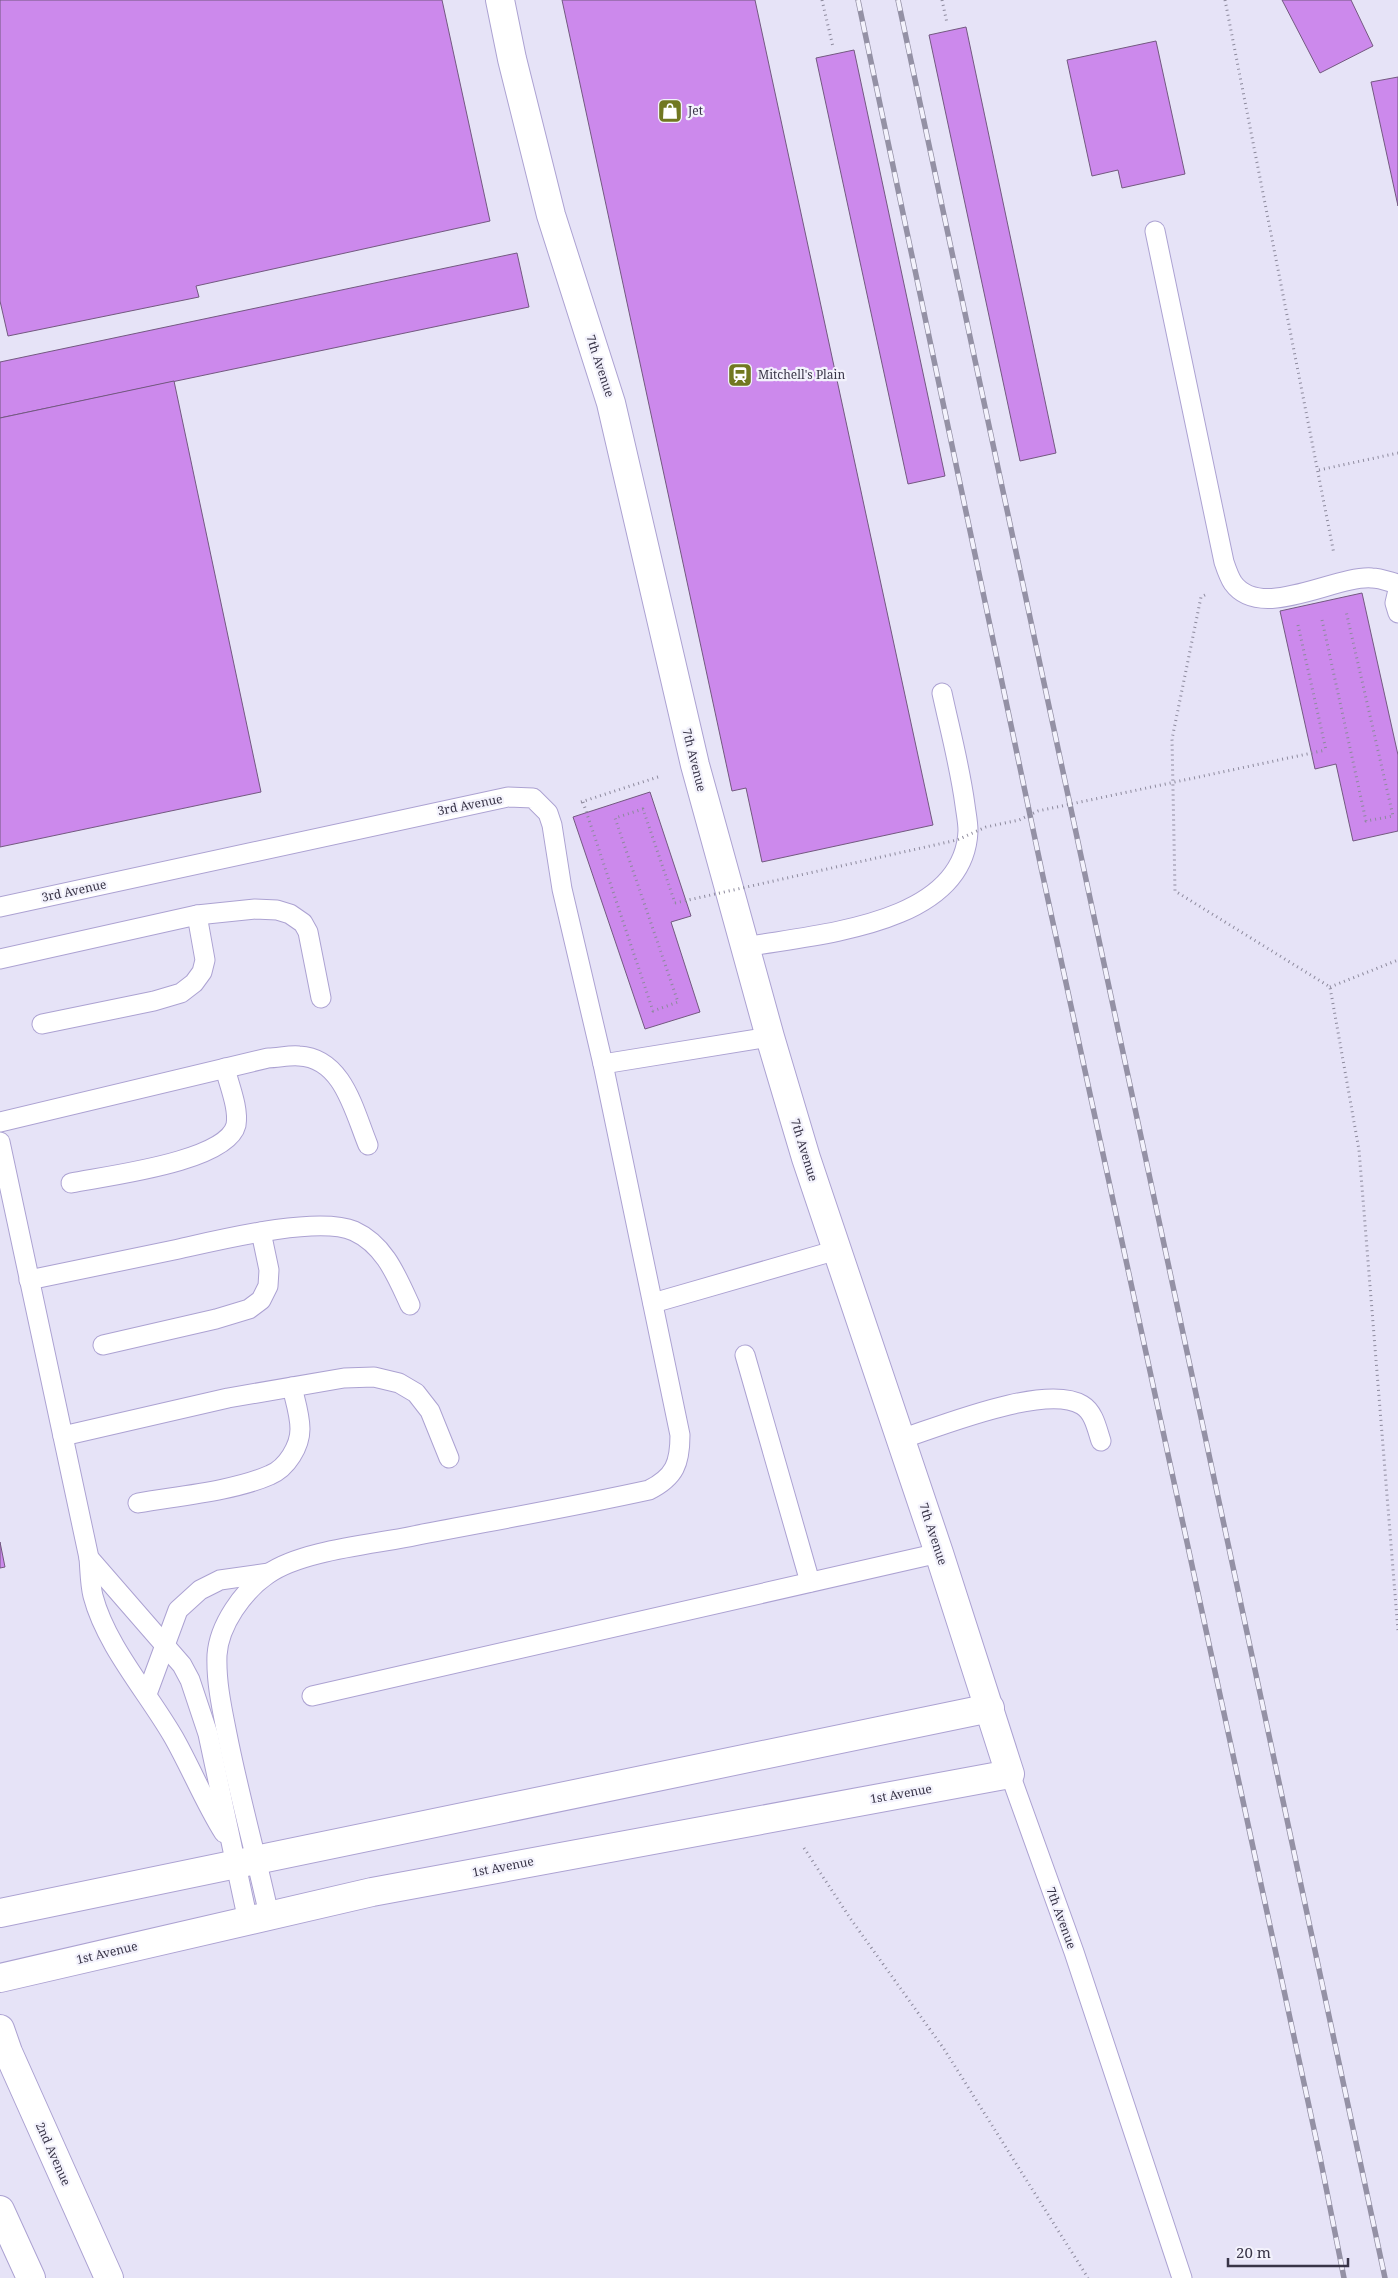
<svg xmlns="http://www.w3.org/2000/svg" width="1398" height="2278" viewBox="0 0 1398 2278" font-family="'Noto Serif',serif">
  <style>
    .building { fill: #cc89ec; stroke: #735980 }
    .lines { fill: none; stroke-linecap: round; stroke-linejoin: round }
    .lane-casing { stroke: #aca2d2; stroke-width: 21 }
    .secondary-casing { stroke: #aca2d2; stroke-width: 30 }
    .path { stroke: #8d8a9d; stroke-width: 3; stroke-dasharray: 1 4; stroke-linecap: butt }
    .lane { stroke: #fff; stroke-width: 19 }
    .secondary { stroke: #fff; stroke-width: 28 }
    .rail-casing { stroke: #9491a5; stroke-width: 5.5 }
    .rail { stroke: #f3f2fc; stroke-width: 4; stroke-dasharray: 11; stroke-linecap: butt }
    .path-bridge { stroke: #8d8a9d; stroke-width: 3; stroke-dasharray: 1 4; stroke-linecap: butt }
    .labels { text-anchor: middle; stroke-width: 4.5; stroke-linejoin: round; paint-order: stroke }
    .poi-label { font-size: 12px; fill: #383447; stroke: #f3f2fc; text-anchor: start }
    .street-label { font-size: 12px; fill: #383447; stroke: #f3f2fc }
  </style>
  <rect width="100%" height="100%" fill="#e6e3f7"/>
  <!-- building -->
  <g class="building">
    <path d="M0,0H442L490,221L196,286L199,297L8,336L0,301Z"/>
    <path d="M562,0H755L933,825L762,862L746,788L732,791Z"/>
    <path d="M1282,0H1351L1373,46L1320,73Z"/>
    <path d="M966,27L1056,453L1020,461L929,35Z"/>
    <path d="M1156,41L1185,174L1122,188L1118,170L1092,176L1067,60Z"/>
    <path d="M854,50L945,476L908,484L816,58Z"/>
    <path d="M1398,77V206L1371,82Z"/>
    <path d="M517,253L529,307L0,418V362Z"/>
    <path d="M174,381L261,792L0,847V418Z"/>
    <path d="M1362,593L1398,755V831L1353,841L1336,764L1315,769L1280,611Z"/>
    <path d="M650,792L691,916L671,922L700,1012L645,1029L573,817Z"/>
    <path d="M0,1542L5,1567L0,1568Z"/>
  </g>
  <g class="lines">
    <defs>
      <g id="lane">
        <path d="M1155,231L1224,562C1226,568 1229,577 1233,583C1261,622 1335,575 1372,578C1380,578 1390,582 1398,584"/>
        <path d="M1398,590L1395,603L1398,613"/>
        <path d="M0,907L508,797L533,798L548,813L552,825L562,889L603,1064L680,1435C680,1463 675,1477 649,1490C567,1508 485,1522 403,1538C365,1545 299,1552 268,1574C243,1591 219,1625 217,1655C216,1682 222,1709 227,1734C239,1795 256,1855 269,1915"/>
        <path d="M745,947C815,934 964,926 968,831C968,822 966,813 965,805C960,767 950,730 942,693"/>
        <path d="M0,959L197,915L255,909L277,910L290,914L303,923L308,932L321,998"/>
        <path d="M42,1024L154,1001L181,993L194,983L202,972L205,960L197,915"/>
        <path d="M603,1064L770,1037"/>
        <path d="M0,1122L268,1058C278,1058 289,1055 299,1056C343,1058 354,1111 368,1145"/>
        <path d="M0,1142L89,1558L182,1665L190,1680L208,1734L248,1921"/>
        <path d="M71,1183C105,1176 227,1162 236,1125C239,1108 229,1085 225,1068"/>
        <path d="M29,1280C77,1270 126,1260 174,1250C215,1241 317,1215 354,1231C385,1245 397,1277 410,1305"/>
        <path d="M653,1303L837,1250"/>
        <path d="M103,1345L216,1319L249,1309L261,1300L268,1286L269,1270L261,1232"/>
        <path d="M745,1355L810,1582"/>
        <path d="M63,1436L228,1398L344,1378L374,1377L399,1383L416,1393L430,1411L449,1458"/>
        <path d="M901,1439C941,1426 1046,1383 1082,1405C1094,1412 1097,1429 1101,1441"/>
        <path d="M138,1503C178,1496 234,1491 270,1475C287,1468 300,1446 300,1429C300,1415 295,1400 292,1387"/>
        <path d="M89,1558C90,1570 90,1584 93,1596C106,1646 149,1694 174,1738C192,1770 205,1803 224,1833"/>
        <path d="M147,1694L178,1610L200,1590L220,1580L269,1573"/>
        <path d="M312,1696L939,1553"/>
        <path d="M1010,1774L1074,1952L1182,2278"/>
      </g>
      <g id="secondary">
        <path d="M0,1913L990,1708"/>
        <path d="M0,1978L372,1892L1010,1774L939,1553L806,1158L770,1037L695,765L611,403L551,215L512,59L500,0"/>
        <path d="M0,2029L8,2052L109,2278"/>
        <path d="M0,2210L31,2278"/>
      </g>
    </defs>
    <!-- lane casing -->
    <use href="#lane" class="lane-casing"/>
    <!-- secondary casing -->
    <use href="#secondary" class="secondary-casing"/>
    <!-- path -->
    <g class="path">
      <path d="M822,0L833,47"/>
      <path d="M942,0L947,23"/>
      <path d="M1225,0L1334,554"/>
      <path d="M1319,470L1398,453"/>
      <path d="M1205,595L1201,597L1172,739L1175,891L1330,987L1359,1150L1398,1631"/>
      <path d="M1322,620L1366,821L1393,816L1346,611"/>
      <path d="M1298,625L1326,750"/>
      <path d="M581,802L661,776"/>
      <path d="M583,802L653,1011L678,1002L615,818L643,809L675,903"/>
      <path d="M1330,987L1398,960"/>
      <path d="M804,1848L850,1918L944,2049L1088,2278"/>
    </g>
    <!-- lane -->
    <use href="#lane" class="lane"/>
    <!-- secondary -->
    <use href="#secondary" class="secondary"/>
    <defs>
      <g id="rail">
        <path d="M858,0L1042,872L1320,2157L1344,2278"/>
        <path d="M898,0L1385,2278"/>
      </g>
    </defs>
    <!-- rail casing -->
    <use href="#rail" class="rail-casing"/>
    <!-- rail -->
    <use href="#rail" class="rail"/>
    <!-- path-bridge -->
    <path class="path-bridge" d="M675,903L957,840L986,827L1019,820L1038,811L1326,750"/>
  </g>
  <!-- icons -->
  <defs>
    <symbol id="shop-square" viewBox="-11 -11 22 22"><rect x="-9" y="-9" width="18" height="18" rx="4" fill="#717821" stroke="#f3f2fc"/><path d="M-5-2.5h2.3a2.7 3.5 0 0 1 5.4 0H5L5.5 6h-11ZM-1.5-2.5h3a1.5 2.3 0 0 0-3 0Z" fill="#fff"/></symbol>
    <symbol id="station-square" viewBox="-11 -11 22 22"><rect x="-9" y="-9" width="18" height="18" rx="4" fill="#717821" stroke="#f3f2fc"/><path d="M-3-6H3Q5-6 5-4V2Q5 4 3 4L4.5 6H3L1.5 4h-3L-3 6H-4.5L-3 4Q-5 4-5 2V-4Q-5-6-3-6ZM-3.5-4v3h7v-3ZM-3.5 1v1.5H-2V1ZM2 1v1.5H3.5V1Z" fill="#fff"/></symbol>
  </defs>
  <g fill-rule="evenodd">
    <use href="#shop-square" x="656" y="97" width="28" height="28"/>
    <use href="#station-square" x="726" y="361" width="28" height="28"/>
  </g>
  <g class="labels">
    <!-- poi labels -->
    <g class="poi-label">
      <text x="688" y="115">Jet</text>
      <text x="758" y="379">Mitchell's Plain</text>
    </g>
    <!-- street labels -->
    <g class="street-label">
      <text transform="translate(600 366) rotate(72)" y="4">7th Avenue</text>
      <text transform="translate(694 760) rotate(76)" y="4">7th Avenue</text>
      <text transform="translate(470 805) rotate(-11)" y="4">3rd Avenue</text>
      <text transform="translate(74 891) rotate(-12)" y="4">3rd Avenue</text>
      <text transform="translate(804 1150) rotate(73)" y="4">7th Avenue</text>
      <text transform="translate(933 1534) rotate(72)" y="4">7th Avenue</text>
      <text transform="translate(901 1794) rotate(-10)" y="4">1st Avenue</text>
      <text transform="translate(503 1867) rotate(-11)" y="4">1st Avenue</text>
      <text transform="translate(1061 1918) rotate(70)" y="4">7th Avenue</text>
      <text transform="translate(107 1953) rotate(-13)" y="4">1st Avenue</text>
      <text transform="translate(53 2154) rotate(66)" y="4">2nd Avenue</text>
    </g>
  </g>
  <!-- scale -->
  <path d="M1228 2258v8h120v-8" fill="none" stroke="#383447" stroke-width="2.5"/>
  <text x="1236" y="2258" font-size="15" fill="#383447" stroke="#f3f2fc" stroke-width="4" paint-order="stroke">20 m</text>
</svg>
